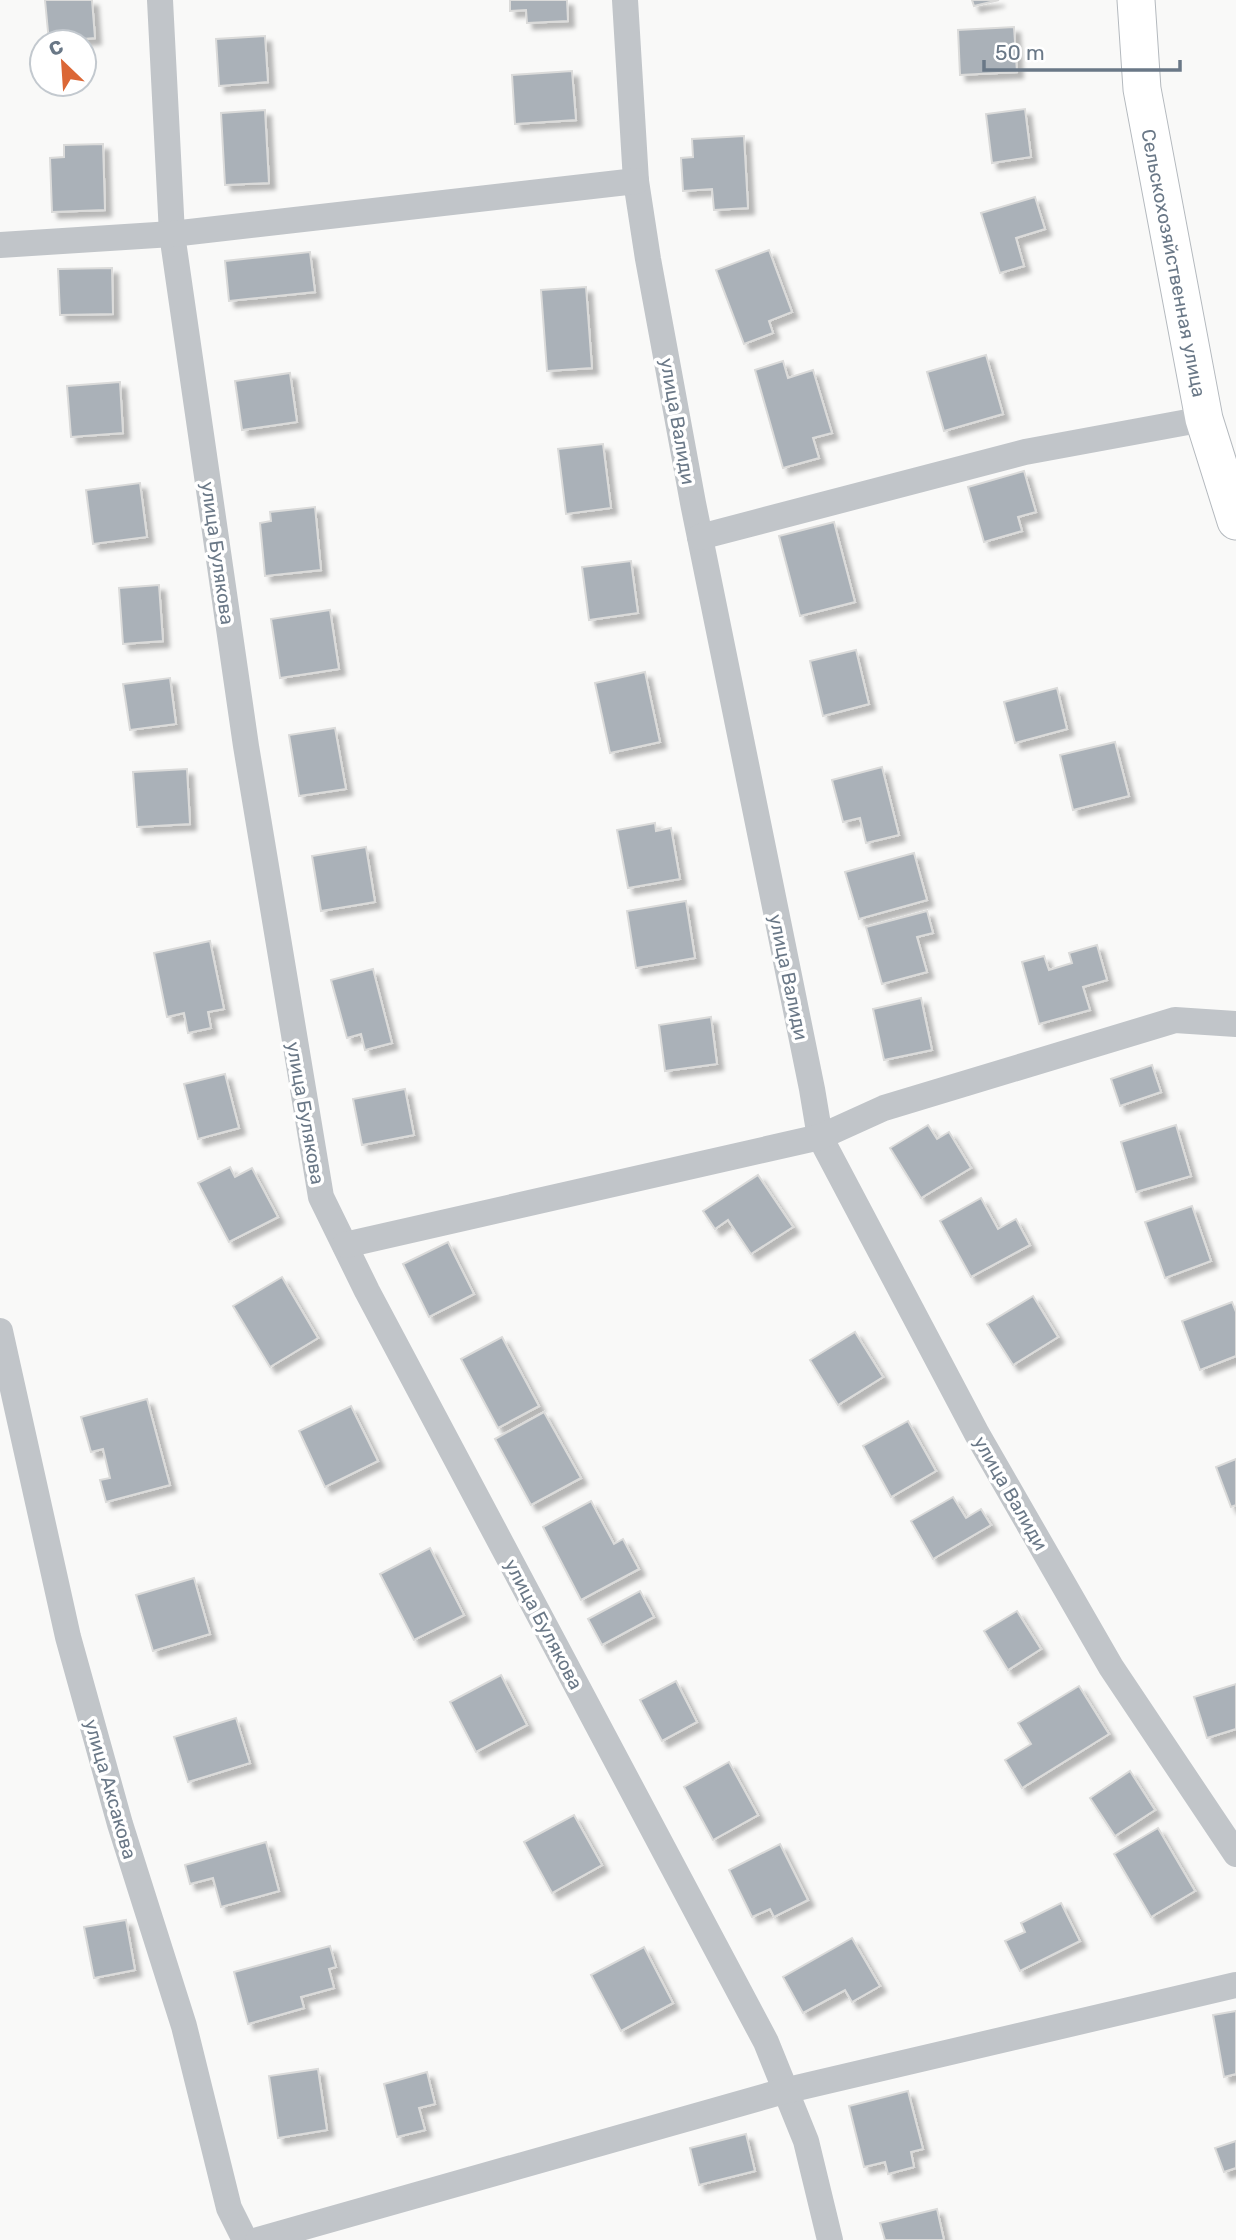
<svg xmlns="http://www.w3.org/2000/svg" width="1236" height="2240" viewBox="0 0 1236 2240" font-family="Rubik,sans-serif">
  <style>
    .building { fill: #aab1b8; stroke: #dbdbda; stroke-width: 2; filter: url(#shadow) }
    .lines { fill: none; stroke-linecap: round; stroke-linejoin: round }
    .secondary-casing { stroke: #b4b9be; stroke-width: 39 }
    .minor { stroke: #c1c5c9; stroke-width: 26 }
    .secondary { stroke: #fff; stroke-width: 37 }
    .labels { text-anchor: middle; stroke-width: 7; stroke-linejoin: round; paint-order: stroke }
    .street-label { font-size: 19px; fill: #6a7887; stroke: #fff }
  </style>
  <defs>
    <filter id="shadow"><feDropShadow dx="6" dy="6" stdDeviation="2" flood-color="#0004"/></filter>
  </defs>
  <rect width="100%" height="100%" fill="#f9f9f8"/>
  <!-- building -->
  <g class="building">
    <path d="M45,0H92L95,38L49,42Z"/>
    <path d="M510,0H567L568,21L527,23L526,10L510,11Z"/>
    <path d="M972,0H999L974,6Z"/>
    <path d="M1014,27L1017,72L960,75L958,30Z"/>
    <path d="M265,36L268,82L219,86L216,39Z"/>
    <path d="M572,71L576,120L515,124L512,75Z"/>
    <path d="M1025,109L1031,157L992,163L986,114Z"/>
    <path d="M265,110L269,183L225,185L221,113Z"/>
    <path d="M744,136L748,208L714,210L712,189L683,191L681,158L693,157L692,139Z"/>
    <path d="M103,144L105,210L52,212L50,158L64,157V145Z"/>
    <path d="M1035,197L1045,229L1016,238L1024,266L1000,273L981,213Z"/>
    <path d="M769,250L792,312L769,321L773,333L744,344L716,270Z"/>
    <path d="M310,252L315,292L229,301L225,261Z"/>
    <path d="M112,268L113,314L60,315L58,269Z"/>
    <path d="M586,287L592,368L547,371L541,290Z"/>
    <path d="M986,355L1003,414L944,431L927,372Z"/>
    <path d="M783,361L788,378L813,370L832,433L813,438L819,458L783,468L755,370Z"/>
    <path d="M290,373L297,422L242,430L235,381Z"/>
    <path d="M120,382L123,433L71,437L67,386Z"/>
    <path d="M603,444L611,508L566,514L558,449Z"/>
    <path d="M1024,471L1036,512L1018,517L1022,531L984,542L968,487Z"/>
    <path d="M140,483L147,537L93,544L86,490Z"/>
    <path d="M315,507L321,570L265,576L260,523L271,521L270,512Z"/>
    <path d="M834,522L855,602L800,616L779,536Z"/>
    <path d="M631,561L638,613L589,620L582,567Z"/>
    <path d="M159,585L163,641L123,644L119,588Z"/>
    <path d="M330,610L339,669L280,678L271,619Z"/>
    <path d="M856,650L869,704L823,716L810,661Z"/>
    <path d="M645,672L660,742L610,753L595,683Z"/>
    <path d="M170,678L176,724L130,730L123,684Z"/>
    <path d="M1057,688L1067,729L1015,743L1004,702Z"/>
    <path d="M335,728L346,789L299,796L289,735Z"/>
    <path d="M1115,742L1129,796L1073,810L1060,755Z"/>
    <path d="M882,767L899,835L866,843L860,818L843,822L832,780Z"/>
    <path d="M187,769L190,824L137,827L133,772Z"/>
    <path d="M655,823L656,831L671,828L680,879L628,888L617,830Z"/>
    <path d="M366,847L375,902L321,911L312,856Z"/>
    <path d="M914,853L927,900L859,919L845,872Z"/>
    <path d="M686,901L695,958L636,968L627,911Z"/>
    <path d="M927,911L933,933L917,937L927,972L882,984L866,927Z"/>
    <path d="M210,941L224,1009L208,1012L211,1028L188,1033L184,1013L167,1017L154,953Z"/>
    <path d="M1097,945L1107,980L1083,987L1090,1010L1039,1024L1022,962L1044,956L1049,970L1072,963L1069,953Z"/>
    <path d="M373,969L392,1043L365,1050L361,1034L347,1038L331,980Z"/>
    <path d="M921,998L932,1050L884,1060L873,1009Z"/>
    <path d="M711,1017L717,1064L665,1071L659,1025Z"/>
    <path d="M1152,1065L1161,1092L1120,1106L1111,1079Z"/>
    <path d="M225,1074L239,1128L198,1139L184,1084Z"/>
    <path d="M405,1089L414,1135L362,1145L353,1099Z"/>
    <path d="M928,1125L937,1139L949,1132L971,1168L921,1198L890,1148Z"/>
    <path d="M1176,1125L1191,1176L1136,1192L1121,1142Z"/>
    <path d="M230,1167L235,1177L252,1168L278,1217L229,1242L198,1183Z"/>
    <path d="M758,1175L793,1227L751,1254L728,1220L715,1229L703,1211Z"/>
    <path d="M981,1198L998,1229L1016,1219L1030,1245L971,1277L940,1221Z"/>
    <path d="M1192,1206L1211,1261L1165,1278L1145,1222Z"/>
    <path d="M448,1242L474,1294L429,1317L403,1264Z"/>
    <path d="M282,1277L318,1338L270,1367L233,1306Z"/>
    <path d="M1033,1296L1058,1337L1013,1365L987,1324Z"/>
    <path d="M1232,1302L1236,1312V1356L1200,1370L1182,1321Z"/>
    <path d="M855,1332L883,1377L838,1405L810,1360Z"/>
    <path d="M502,1337L539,1406L498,1428L461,1359Z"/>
    <path d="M147,1399L170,1485L106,1502L100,1480L110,1478L103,1449L91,1452L81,1417Z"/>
    <path d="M351,1406L378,1461L325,1487L299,1431Z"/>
    <path d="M544,1412L581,1478L531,1505L495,1439Z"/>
    <path d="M908,1421L936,1471L891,1497L863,1446Z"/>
    <path d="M1236,1459V1505L1231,1507L1216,1467Z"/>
    <path d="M953,1497L966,1518L981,1509L991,1525L933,1559L911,1521Z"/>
    <path d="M591,1501L614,1544L623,1539L639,1569L581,1600L543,1527Z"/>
    <path d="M430,1548L464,1615L414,1640L380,1574Z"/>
    <path d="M194,1578L210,1634L153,1651L136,1595Z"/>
    <path d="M640,1591L654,1617L602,1645L588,1619Z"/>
    <path d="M1017,1611L1041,1649L1008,1670L984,1631Z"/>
    <path d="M501,1675L527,1725L476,1752L450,1702Z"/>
    <path d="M676,1681L697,1722L662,1741L640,1700Z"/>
    <path d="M1236,1684V1729L1207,1738L1194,1697Z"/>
    <path d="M1079,1686L1109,1734L1022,1788L1005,1760L1031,1744L1018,1723Z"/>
    <path d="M236,1718L250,1763L188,1782L174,1737Z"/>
    <path d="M729,1762L758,1815L713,1840L684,1787Z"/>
    <path d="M1130,1771L1155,1810L1115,1836L1090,1798Z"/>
    <path d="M574,1815L602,1865L552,1893L524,1842Z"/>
    <path d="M1158,1828L1195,1891L1151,1917L1114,1854Z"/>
    <path d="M266,1842L279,1891L221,1907L213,1878L190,1884L185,1865Z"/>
    <path d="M780,1844L808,1900L774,1917L770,1909L752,1917L729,1870Z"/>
    <path d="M1061,1903L1080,1941L1020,1971L1005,1941L1025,1932L1021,1923Z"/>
    <path d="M126,1920L135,1970L94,1978L84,1927Z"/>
    <path d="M852,1938L880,1986L852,2002L845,1990L803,2013L783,1977Z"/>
    <path d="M330,1946L336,1967L329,1969L334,1988L301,1997L304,2008L248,2024L234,1972Z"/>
    <path d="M644,1947L673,2003L621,2031L591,1975Z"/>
    <path d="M1236,2011V2074L1224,2077L1213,2015Z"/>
    <path d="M318,2069L327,2130L278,2138L269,2076Z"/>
    <path d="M427,2072L435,2104L419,2108L425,2130L397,2137L384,2084Z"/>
    <path d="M908,2091L923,2149L911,2152L914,2167L888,2174L885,2162L864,2167L849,2106Z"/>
    <path d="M746,2134L755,2171L699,2185L690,2148Z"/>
    <path d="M1236,2141V2168L1224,2172L1215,2148Z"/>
    <path d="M937,2209L944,2240H885L880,2223Z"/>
  </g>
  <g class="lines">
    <defs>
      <path id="secondary" d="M1136,0L1142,89L1204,419L1236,521"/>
    </defs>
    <!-- secondary casing -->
    <use href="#secondary" class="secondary-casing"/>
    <!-- minor -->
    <g class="minor">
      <path d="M160,0L172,234L246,746L321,1197L367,1291L766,2042L806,2141L830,2240"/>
      <path d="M625,0L636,181L648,259L693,503L812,1089L820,1137L977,1434L1111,1667L1236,1854"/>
      <path d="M0,245L172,234L636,181"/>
      <path d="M700,537L1025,452L1204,419"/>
      <path d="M345,1245L820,1137L884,1108L1175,1020L1236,1024"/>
      <path d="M0,1331L68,1637L120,1824L184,2026L229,2208L245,2240"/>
      <path d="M258,2240L784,2091L1236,1985"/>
    </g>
    <!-- secondary -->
    <use href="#secondary" class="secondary"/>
  </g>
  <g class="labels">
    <!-- street labels -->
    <g class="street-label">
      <text transform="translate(1174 263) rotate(79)" y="7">Сельскохозяйственная улица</text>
      <text transform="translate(678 421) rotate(80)" y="7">улица Валиди</text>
      <text transform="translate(218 553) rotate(82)" y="7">улица Булякова</text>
      <text transform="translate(789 977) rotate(78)" y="7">улица Валиди</text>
      <text transform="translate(306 1113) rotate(80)" y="7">улица Булякова</text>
      <text transform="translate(1011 1493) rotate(60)" y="7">улица Валиди</text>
      <text transform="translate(544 1624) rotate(62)" y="7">улица Булякова</text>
      <text transform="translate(111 1789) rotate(74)" y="7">улица Аксакова</text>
    </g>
  </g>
  <!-- north arrow -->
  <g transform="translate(63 63) rotate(335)"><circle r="33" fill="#ffffff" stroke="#c3c9cf" stroke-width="2"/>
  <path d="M0-5L12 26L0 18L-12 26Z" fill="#db6736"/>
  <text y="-10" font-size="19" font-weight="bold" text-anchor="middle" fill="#6a7887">С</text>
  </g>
  <!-- scale -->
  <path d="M984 60v10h196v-10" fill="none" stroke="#6a7887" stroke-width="3.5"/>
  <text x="995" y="60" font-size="21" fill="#6a7887" stroke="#ffffff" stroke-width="5" paint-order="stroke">50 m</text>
</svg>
